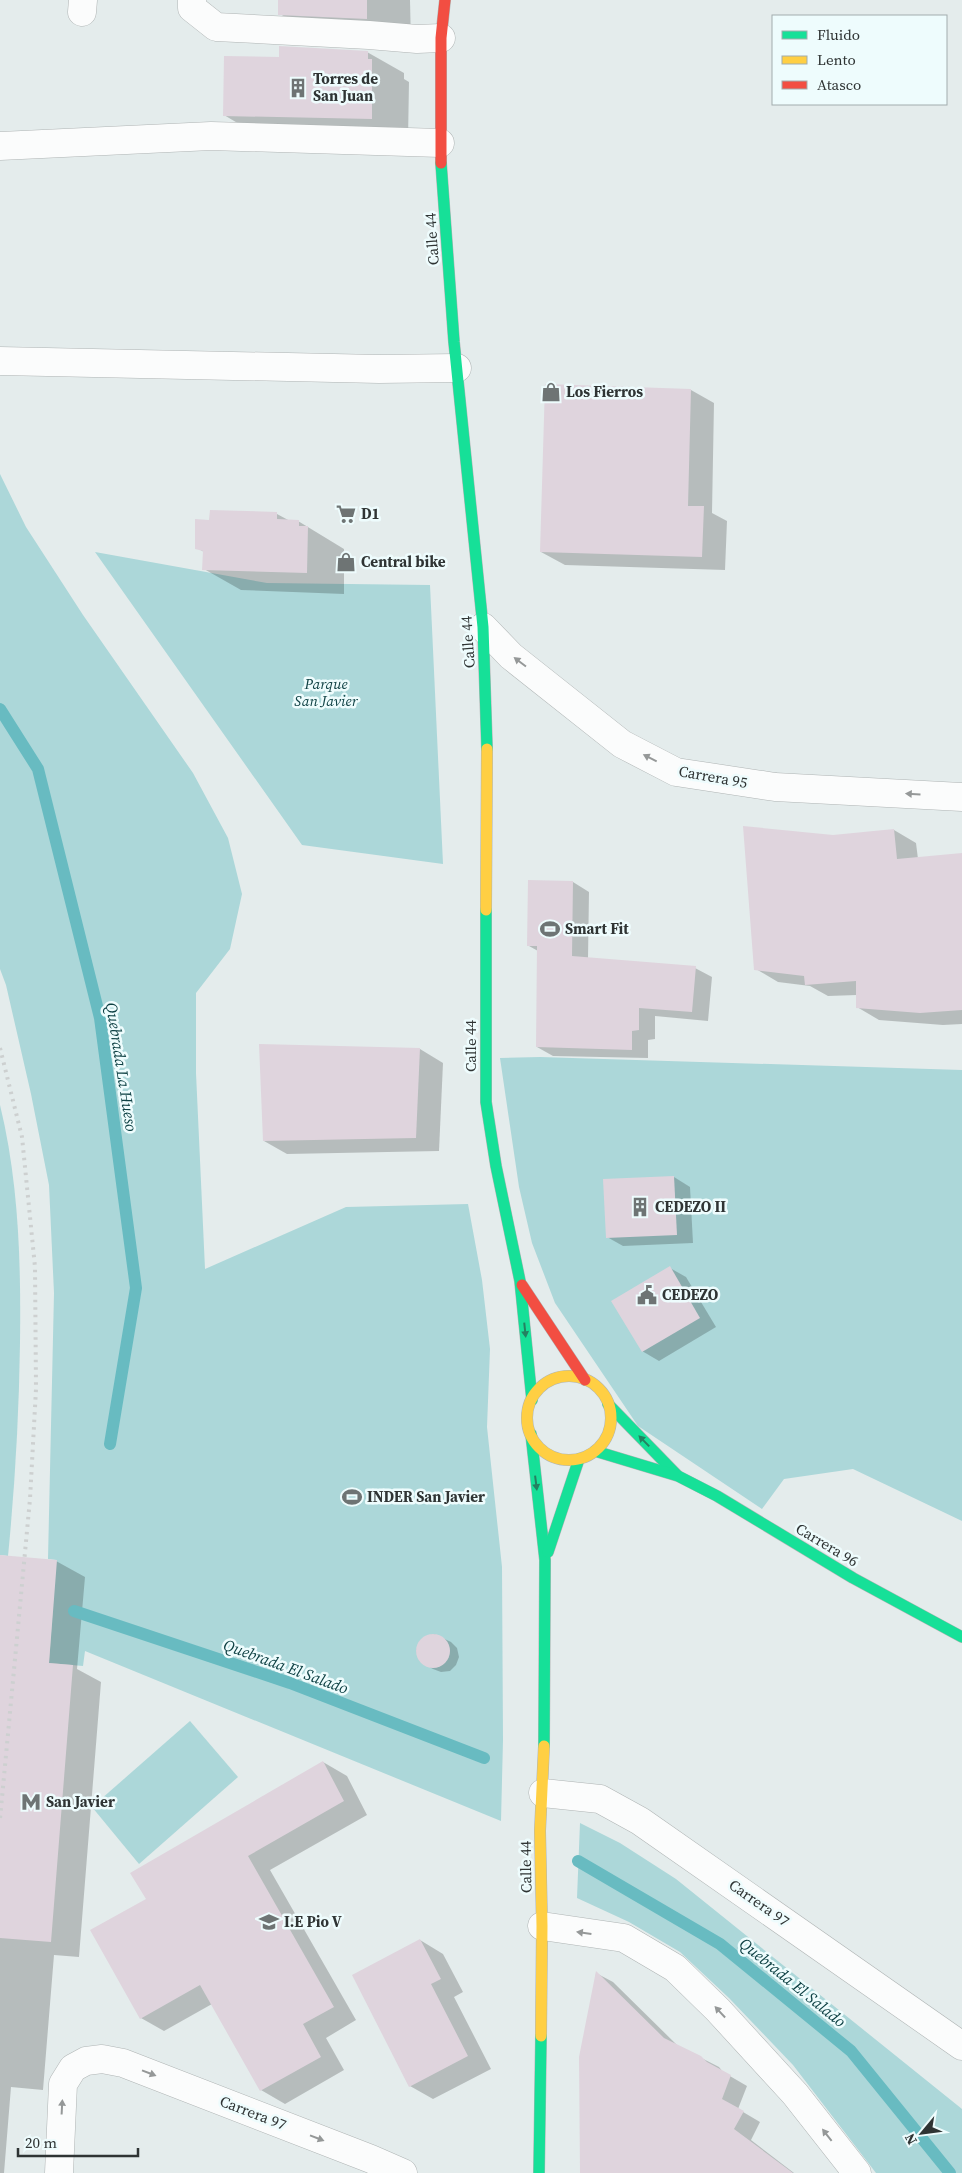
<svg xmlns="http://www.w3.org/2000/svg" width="962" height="2173" viewBox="0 0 962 2173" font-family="'Source Serif 4',serif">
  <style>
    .green { fill: #acd7d9 }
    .shadow { fill: #0003 }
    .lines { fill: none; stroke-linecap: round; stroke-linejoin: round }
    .stream { stroke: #68bbc1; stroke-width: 12 }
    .building { fill: #dfd4dd }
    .street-casing { stroke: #afb4b4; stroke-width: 29 }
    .fast-casing { stroke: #afb4b4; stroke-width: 12 }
    .slow-casing { stroke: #afb4b4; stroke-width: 12 }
    .jam-casing { stroke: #afb4b4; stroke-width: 12 }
    .street { stroke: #fbfcfc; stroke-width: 28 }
    .fast { stroke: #16e098; stroke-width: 11 }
    .slow { stroke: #ffcf43; stroke-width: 11 }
    .jam { stroke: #f24e42; stroke-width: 11 }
    .rail { stroke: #cdd0d0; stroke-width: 4; stroke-dasharray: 2.5 5; stroke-linecap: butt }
    .oneway { fill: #959898 }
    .oneway2 { fill: #248161 }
    .labels { text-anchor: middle; stroke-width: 5; stroke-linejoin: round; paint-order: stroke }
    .poi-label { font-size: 15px; font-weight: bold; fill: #2f3434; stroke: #eefcfd; text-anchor: start }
    .street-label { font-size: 15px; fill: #2f3434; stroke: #eefcfd }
    .park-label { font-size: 15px; font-style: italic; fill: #104245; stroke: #eefcfd }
    .water-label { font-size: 16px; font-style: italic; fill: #0e4144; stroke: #eefcfd }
  </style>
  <rect width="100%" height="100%" fill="#e4ecec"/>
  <!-- green -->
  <g class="green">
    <path d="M0,474L26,527L83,615L193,773L228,838L242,894L230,949L196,993V1073L205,1269L346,1207L468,1204L482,1280L490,1349L487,1427L502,1567L503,1740L501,1821L85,1651L83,1666L49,1663L56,1560L48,1559L54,1293L49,1185L31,1094L6,985L0,969Z"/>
    <path d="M95,552L267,583L430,585L443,864L302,845Z"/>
    <path d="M540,1057L962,1070V1521L853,1469L784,1479L762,1509L638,1426L555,1303L532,1243L519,1187L500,1058Z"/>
    <path d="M0,1105C19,1183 21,1264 20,1343C19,1414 15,1485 8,1556L0,1555Z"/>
    <path d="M190,1721L238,1777L139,1864L92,1807Z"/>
    <path d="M580,1823L620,1843L676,1879L962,2109V2173H876L793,2065L729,1998L680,1952L629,1922L577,1898Z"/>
  </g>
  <!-- shadow -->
  <g class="shadow">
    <path d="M279,0H410L411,44L324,39L280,14Z"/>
    <path d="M367,52L404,73V79L409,82L408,140L261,137L224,115L280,58Z"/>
    <path d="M691,390L714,403L712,513L727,521L725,570L565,565L541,552Z"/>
    <path d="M277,514L290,521H298L344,549V594L241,590L204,569V552L197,548L211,521Z"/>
    <path d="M894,830L916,843L918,859L962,854V1024L943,1025L879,1020L857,1007V995L828,996L810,986L778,982L756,969Z"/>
    <path d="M573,882L589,892L588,959L695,968L712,977L708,1021L655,1016V1039L648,1040V1058L553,1056L537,1047L538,951L529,946Z"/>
    <path d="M420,1049L443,1063L439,1151L287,1154L264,1141Z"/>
    <path d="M674,1177L690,1187L693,1243L623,1246L607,1237L605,1180Z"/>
    <path d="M670,1268L686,1277L716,1327L659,1361L642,1351Z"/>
    <path d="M0,1556L56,1561L85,1577L77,1669L101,1682L79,1957L54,1955L43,2090L11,2087L4,2173H0Z"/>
    <path d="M434,1634L451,1642L457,1648L459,1657L456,1665L450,1671L441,1672L433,1669L424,1664L418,1658L416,1650L420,1641L426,1636Z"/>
    <path d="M323,1762L347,1776L367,1815L270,1870L356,2020L326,2038L344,2070L285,2104L261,2090L212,2004L164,2031L141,2018L147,1900Z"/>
    <path d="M420,1940L443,1954L463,1992L454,1997L491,2069L433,2099L410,2086Z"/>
    <path d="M596,1973L613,1982L678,2046L719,2067L723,2072L747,2086L738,2109L760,2122L751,2140L794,2173H580Z"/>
  </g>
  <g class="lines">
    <!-- stream -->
    <g class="stream">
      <path d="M0,709L38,769L100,1018L136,1288L110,1444"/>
      <path d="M74,1611L290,1683L484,1758"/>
      <path d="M578,1861L720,1944L851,2051L950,2173"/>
    </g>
  </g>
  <!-- building -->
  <g class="building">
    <path d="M278,0H367V19L278,15Z"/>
    <path d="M279,46L368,51V59H372V119L223,116L224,56L279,57Z"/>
    <path d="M545,384L691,389L688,506H704L702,557L540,552Z"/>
    <path d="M210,510L277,512V519L299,520V526H308L307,573L202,570L203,551L195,549V519L209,520Z"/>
    <path d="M743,826L833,835L894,829L897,859L962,853V1010L920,1013L856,1008V981L805,985L804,976L754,970Z"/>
    <path d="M528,880L573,881L572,956L696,966L692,1012L639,1008V1030L632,1031V1050L536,1047L537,946H527Z"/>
    <path d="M259,1044L420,1048L416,1138L263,1141Z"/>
    <path d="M674,1176L677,1235L606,1238L603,1179Z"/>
    <path d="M670,1266L700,1318L642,1352L611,1301Z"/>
    <path d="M0,1555L57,1560L49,1663L73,1665L51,1942L0,1938Z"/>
    <circle cx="433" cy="1651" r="17"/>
    <path d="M323,1761L344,1801L248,1856L334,2007L303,2024L321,2057L260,2091L200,1985L140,2019L90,1930L146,1899L130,1873Z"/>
    <path d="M420,1939L441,1979L431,1984L468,2056L409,2087L352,1975Z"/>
    <path d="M596,1971L664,2038L701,2056L707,2062L731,2075L722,2099L744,2111L734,2129L793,2173H580L579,2057Z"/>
  </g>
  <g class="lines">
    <defs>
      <g id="street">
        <path d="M192,0V8L216,27L369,35L417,39L441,38"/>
        <path d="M82,12L83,0"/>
        <path d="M0,146L211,136L440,143"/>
        <path d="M0,361L379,369L457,368"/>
        <path d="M483,627L511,656L622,744L676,772L775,787L962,797"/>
        <path d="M543,1793L600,1799L640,1821L962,2046"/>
        <path d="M542,1926L624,1938L675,1968L718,2010L795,2094L857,2173"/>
        <path d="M59,2173L63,2084L73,2068L86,2061L102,2059L123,2063L371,2159L403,2173"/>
      </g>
      <g id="fast">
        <path d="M441,163L454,342L483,627L487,749"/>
        <path d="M486,910V1102L496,1166L520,1281L532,1400"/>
        <path d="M608,1404L677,1475"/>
        <path d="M531,1434L545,1560L544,1746"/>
        <path d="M595,1451L678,1476L717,1496L853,1578L962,1637"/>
        <path d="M548,1552L579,1459"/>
        <path d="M539,2173L541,2036"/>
      </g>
      <g id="slow">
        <path d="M486,910L487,749"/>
        <circle cx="569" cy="1418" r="42"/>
        <path d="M541,2036L542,1926L540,1831L544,1746"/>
      </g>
      <g id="jam">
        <path d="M441,163V38L445,0"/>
        <path d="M522,1285L585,1380"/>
      </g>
    </defs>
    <!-- street casing -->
    <use href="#street" class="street-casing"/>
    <!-- fast casing -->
    <use href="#fast" class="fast-casing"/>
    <!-- slow casing -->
    <use href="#slow" class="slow-casing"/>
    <!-- jam casing -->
    <use href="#jam" class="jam-casing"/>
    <!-- street -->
    <use href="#street" class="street"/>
    <!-- fast -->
    <use href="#fast" class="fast"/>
    <!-- slow -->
    <use href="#slow" class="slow"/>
    <!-- jam -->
    <use href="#jam" class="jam"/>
    <!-- rail -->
    <path class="rail" d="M0,1048L22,1137L35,1267L36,1389L30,1499L0,1819"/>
  </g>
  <!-- one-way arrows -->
  <defs><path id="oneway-solid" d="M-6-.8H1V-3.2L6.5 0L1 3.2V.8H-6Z" transform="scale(1.25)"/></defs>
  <g class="oneway">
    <use href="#oneway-solid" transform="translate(520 662) rotate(-143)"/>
    <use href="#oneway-solid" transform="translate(650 758) rotate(-153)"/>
    <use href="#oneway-solid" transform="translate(913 794) rotate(-177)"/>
    <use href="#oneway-solid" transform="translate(584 1933) rotate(-172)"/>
    <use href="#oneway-solid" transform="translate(720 2012) rotate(-133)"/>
    <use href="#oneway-solid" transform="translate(149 2073) rotate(21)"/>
    <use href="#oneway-solid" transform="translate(62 2107) rotate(-87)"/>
    <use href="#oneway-solid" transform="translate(827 2135) rotate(-128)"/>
    <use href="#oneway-solid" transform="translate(317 2138) rotate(21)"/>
  </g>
  <g class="oneway2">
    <use href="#oneway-solid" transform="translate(525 1330) rotate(84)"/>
    <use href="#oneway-solid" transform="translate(644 1441) rotate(-134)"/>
    <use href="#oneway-solid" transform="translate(536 1483) rotate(83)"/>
  </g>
  <!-- icons -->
  <defs>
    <symbol id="building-bare" viewBox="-9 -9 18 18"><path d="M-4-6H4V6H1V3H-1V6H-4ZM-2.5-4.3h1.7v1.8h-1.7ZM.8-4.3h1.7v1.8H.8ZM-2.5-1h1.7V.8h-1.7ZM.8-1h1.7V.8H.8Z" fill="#6e7474" stroke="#eefcfd" stroke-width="2.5" paint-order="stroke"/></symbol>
    <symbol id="shop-bare" viewBox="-9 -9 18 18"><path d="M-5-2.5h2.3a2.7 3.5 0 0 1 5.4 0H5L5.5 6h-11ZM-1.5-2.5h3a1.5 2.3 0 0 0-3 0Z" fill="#6e7474" stroke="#eefcfd" stroke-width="2.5" paint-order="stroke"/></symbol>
    <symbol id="supermarket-bare" viewBox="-9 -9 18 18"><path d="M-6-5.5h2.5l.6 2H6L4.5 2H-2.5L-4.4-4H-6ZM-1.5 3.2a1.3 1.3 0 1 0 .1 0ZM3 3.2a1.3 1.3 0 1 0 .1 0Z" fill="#6e7474" stroke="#eefcfd" stroke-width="2.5" paint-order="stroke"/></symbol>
    <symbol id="stadium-bare" viewBox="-9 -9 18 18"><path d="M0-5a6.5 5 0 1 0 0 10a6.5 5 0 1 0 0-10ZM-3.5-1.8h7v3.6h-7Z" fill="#6e7474" stroke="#eefcfd" stroke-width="2.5" paint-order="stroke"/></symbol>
    <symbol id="civic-bare" viewBox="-9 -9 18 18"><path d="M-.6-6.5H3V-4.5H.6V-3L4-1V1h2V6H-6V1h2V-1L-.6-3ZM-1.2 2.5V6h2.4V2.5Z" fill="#6e7474" stroke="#eefcfd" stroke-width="2.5" paint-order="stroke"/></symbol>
    <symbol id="metro-bare" viewBox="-9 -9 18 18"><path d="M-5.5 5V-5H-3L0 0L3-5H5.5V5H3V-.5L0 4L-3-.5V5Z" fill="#6e7474" stroke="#eefcfd" stroke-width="2.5" paint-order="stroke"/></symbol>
    <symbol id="university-bare" viewBox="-9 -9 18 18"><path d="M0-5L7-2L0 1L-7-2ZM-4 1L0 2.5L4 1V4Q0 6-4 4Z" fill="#6e7474" stroke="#eefcfd" stroke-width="2.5" paint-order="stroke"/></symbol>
  </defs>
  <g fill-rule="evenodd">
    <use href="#building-bare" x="284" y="74" width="28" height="28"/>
    <use href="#shop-bare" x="537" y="378" width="28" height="28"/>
    <use href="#supermarket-bare" x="332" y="500" width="28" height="28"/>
    <use href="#shop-bare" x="332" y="548" width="28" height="28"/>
    <use href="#stadium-bare" x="536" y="915" width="28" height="28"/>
    <use href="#building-bare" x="626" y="1193" width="28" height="28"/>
    <use href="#civic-bare" x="633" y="1281" width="28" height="28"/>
    <use href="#stadium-bare" x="338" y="1483" width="28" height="28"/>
    <use href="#metro-bare" x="17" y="1788" width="28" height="28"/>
    <use href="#university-bare" x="255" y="1908" width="28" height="28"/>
  </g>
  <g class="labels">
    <!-- poi labels -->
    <g class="poi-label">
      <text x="313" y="84">Torres de<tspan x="313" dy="17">San Juan</tspan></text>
      <text x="566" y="397">Los Fierros</text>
      <text x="361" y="519">D1</text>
      <text x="361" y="567">Central bike</text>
      <text x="565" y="934">Smart Fit</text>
      <text x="655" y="1212">CEDEZO II</text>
      <text x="662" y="1300">CEDEZO</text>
      <text x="367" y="1502">INDER San Javier</text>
      <text x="46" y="1807">San Javier</text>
      <text x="284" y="1927">I.E Pio V</text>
    </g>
    <!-- street labels -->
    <g class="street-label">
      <text transform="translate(432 239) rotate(-94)" y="5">Calle 44</text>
      <text transform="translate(468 642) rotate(-94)" y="5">Calle 44</text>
      <text transform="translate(713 777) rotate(10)" y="5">Carrera 95</text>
      <text transform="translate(471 1046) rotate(-90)" y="5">Calle 44</text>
      <text transform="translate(827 1545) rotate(31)" y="5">Carrera 96</text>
      <text transform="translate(526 1867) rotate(-91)" y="5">Calle 44</text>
      <text transform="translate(759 1903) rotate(35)" y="5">Carrera 97</text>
      <text transform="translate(253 2113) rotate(21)" y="5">Carrera 97</text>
    </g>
    <!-- park labels -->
    <g class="park-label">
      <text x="326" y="689">Parque<tspan x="326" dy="17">San Javier</tspan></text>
    </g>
    <!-- water labels -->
    <g class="water-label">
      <text transform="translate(122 1067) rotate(81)" y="6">Quebrada La Hueso</text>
      <text transform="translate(286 1666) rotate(20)" y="6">Quebrada El Salado</text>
      <text transform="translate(793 1982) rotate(39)" y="6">Quebrada El Salado</text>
    </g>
  </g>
  <!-- legend -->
  <rect x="772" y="15" width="175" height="90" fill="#eefcfd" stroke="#a2acad"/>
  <rect x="782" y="31" width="25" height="8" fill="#16e098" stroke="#a2acad"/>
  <text x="817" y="40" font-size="15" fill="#2f3434">Fluido</text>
  <rect x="782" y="56" width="25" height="8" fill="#ffcf43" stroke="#a2acad"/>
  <text x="817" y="65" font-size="15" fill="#2f3434">Lento</text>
  <rect x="782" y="81" width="25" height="8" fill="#f24e42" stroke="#a2acad"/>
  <text x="817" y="90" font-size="15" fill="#2f3434">Atasco</text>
  <!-- north arrow -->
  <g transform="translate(922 2133) rotate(241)" stroke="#eefcfd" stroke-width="4" paint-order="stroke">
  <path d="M0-4L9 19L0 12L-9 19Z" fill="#2f3434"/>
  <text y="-8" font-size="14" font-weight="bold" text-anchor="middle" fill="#2f3434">N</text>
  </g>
  <!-- scale -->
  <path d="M18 2148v8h120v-8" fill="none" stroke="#2f3434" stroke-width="2.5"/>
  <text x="25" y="2148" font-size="15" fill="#2f3434" stroke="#eefcfd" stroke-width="4" paint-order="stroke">20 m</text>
</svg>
